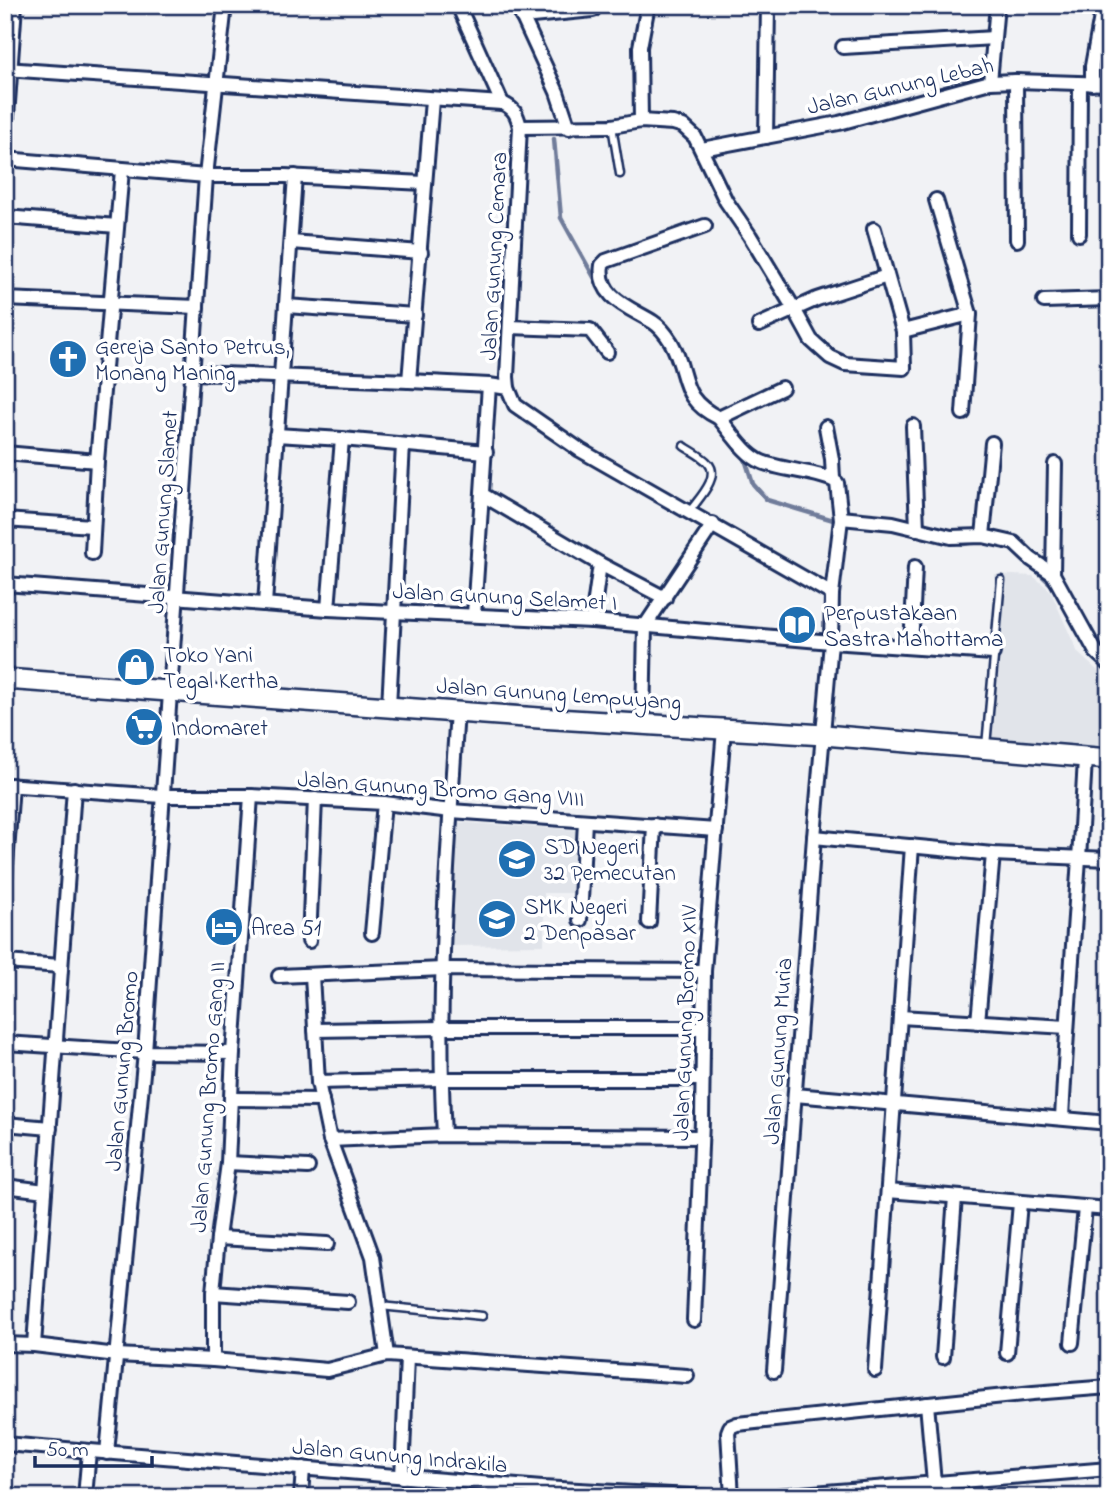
<svg xmlns="http://www.w3.org/2000/svg" width="1114" height="1502" viewBox="0 0 1114 1502" font-family="'Indie Flower',sans-serif">
  <style>
    .built { fill: #e1e4ea }
    .lines { fill: none; stroke-linecap: round; stroke-linejoin: round }
    .stream { stroke: #707c9a; stroke-width: 4.5 }
    .lane-casing { stroke: #1b2f5e; stroke-width: 11 }
    .street-casing { stroke: #1b2f5e; stroke-width: 18 }
    .secondary-casing { stroke: #1b2f5e; stroke-width: 24 }
    .lane { stroke: #fff; stroke-width: 6 }
    .street { stroke: #fff; stroke-width: 12 }
    .secondary { stroke: #fff; stroke-width: 19 }
    .labels { text-anchor: middle; stroke-width: 7; stroke-linejoin: round; paint-order: stroke }
    .street-label { font-size: 23px; fill: #1b2f5e; stroke: #fff }
    .poi-label { font-size: 23px; fill: #1b2f5e; stroke: #fff; text-anchor: start }
  </style>
  <rect width="100%" height="100%" fill="#f1f2f5"/>
  <filter id="ink" filterUnits="userSpaceOnUse"><feTurbulence type="fractalNoise" baseFrequency=".0143" numOctaves="2"/><feDisplacementMap in="SourceGraphic" scale="14" xChannelSelector="R" yChannelSelector="G"/><feConvolveMatrix kernelMatrix="1 2 1 2 8 2 1 2 1" color-interpolation-filters="sRGB"/></filter>
  <g filter="url(#ink)">
    <!-- built -->
    <g class="built">
      <path d="M995,574L1033,576L1050,590L1078,653L1109,681V751L982,742Z"/>
      <path d="M456,822L575,830L579,839V893H544V945L448,946Z"/>
    </g>
    <g class="lines">
      <!-- stream -->
      <g class="stream">
        <path d="M554,139L561,218L605,297L610,301"/>
        <path d="M744,456L753,484L767,500L840,522"/>
        <path d="M956,542L964,544L974,542"/>
        <path d="M1033,567L1055,588"/>
        <path d="M1065,608L1085,643"/>
        <path d="M1098,662L1109,674"/>
      </g>
      <defs>
        <g id="lane">
          <path d="M612,126L620,174"/>
          <path d="M684,446C691,451 702,456 708,463C721,477 698,499 690,511"/>
          <path d="M986,746L1001,580"/>
          <path d="M380,1306L482,1316"/>
        </g>
        <g id="street">
          <path d="M458,5L502,103"/>
          <path d="M517,5L557,92L569,128"/>
          <path d="M522,17L593,10"/>
          <path d="M843,47L994,38"/>
          <path d="M5,69L502,103C514,108 517,114 520,127L507,377L508,388L515,405L580,450L832,594L831,642L814,837L774,1371"/>
          <path d="M1016,81L1017,240"/>
          <path d="M990,82L997,5"/>
          <path d="M1092,84V66L1103,5"/>
          <path d="M641,121L640,47L648,5"/>
          <path d="M520,127L612,126L641,121L673,123L683,126L695,137L726,201L750,236L794,309L811,340L830,357L845,364L904,368L903,331L874,229"/>
          <path d="M766,137L768,5"/>
          <path d="M5,144L15,5"/>
          <path d="M702,149L839,123L990,82L1016,81L1109,84"/>
          <path d="M5,159L206,176H285L424,183"/>
          <path d="M936,200L970,314L963,413"/>
          <path d="M5,217L117,226"/>
          <path d="M705,226L606,261L602,265C597,298 631,308 653,322C661,327 666,334 671,342C690,376 677,397 719,418"/>
          <path d="M1079,234L1080,85"/>
          <path d="M291,242L421,252"/>
          <path d="M5,299L197,307"/>
          <path d="M1044,301L1109,299"/>
          <path d="M286,306L415,315"/>
          <path d="M759,325L817,299L887,276"/>
          <path d="M510,327L590,330L607,352"/>
          <path d="M903,331L970,314"/>
          <path d="M194,373L409,381L489,385L508,388"/>
          <path d="M409,381L432,100"/>
          <path d="M782,388L719,418C731,432 745,455 762,462C780,470 827,473 837,483L841,519L832,594"/>
          <path d="M913,426L917,529"/>
          <path d="M826,427L832,459L833,479"/>
          <path d="M276,435L342,439L486,452"/>
          <path d="M5,453L97,461"/>
          <path d="M483,495L600,564L665,598"/>
          <path d="M841,518L893,523L951,537L983,536L1014,543L1031,559L1053,574L1096,652L1109,664"/>
          <path d="M5,520L92,526"/>
          <path d="M983,536L992,443"/>
          <path d="M92,553L97,461L122,170"/>
          <path d="M1053,574L1055,464"/>
          <path d="M5,584L328,609L592,621L831,642L993,653"/>
          <path d="M265,604L295,176"/>
          <path d="M328,609L342,439"/>
          <path d="M474,615L489,385"/>
          <path d="M592,621L600,564"/>
          <path d="M911,646L915,567"/>
          <path d="M389,706L403,445"/>
          <path d="M643,723L645,626L713,524"/>
          <path d="M5,785L162,796H251L384,803L451,811L716,830"/>
          <path d="M814,837L993,854L1109,859"/>
          <path d="M5,879L12,785"/>
          <path d="M580,920L585,821"/>
          <path d="M649,922L654,825"/>
          <path d="M372,933L384,803"/>
          <path d="M309,941L315,799"/>
          <path d="M5,962L61,966"/>
          <path d="M312,975L318,1082L330,1140L373,1257L387,1355"/>
          <path d="M279,976L443,969L704,971"/>
          <path d="M900,1017L1067,1027"/>
          <path d="M978,1022L993,854"/>
          <path d="M315,1030L442,1028H702"/>
          <path d="M5,1043L145,1052L233,1053"/>
          <path d="M318,1082L441,1079H702"/>
          <path d="M795,1095L1109,1123"/>
          <path d="M231,1099L322,1100"/>
          <path d="M1062,1118C1068,998 1079,878 1085,758"/>
          <path d="M5,1124L50,1128"/>
          <path d="M444,1135C436,994 448,852 457,711"/>
          <path d="M330,1140L444,1135L701,1137"/>
          <path d="M228,1163L308,1167"/>
          <path d="M5,1186L45,1191"/>
          <path d="M888,1191L1109,1209"/>
          <path d="M218,1238L327,1244"/>
          <path d="M213,1293L348,1302"/>
          <path d="M694,1320L702,1121L704,971L724,729"/>
          <path d="M1072,1343L1085,1208"/>
          <path d="M5,1344L34,1345L117,1355L213,1360L327,1370L387,1355L687,1376"/>
          <path d="M34,1345L74,789"/>
          <path d="M1007,1353L1020,1203"/>
          <path d="M943,1357L955,1197"/>
          <path d="M213,1360V1293L218,1238L228,1163L233,1053L251,796"/>
          <path d="M875,1370L912,846"/>
          <path d="M927,1404L934,1483"/>
          <path d="M5,1444L542,1488L708,1497"/>
          <path d="M107,1453L145,1052L206,176L225,5"/>
          <path d="M402,1477L407,1357"/>
          <path d="M85,1497L89,1451"/>
          <path d="M301,1497L303,1468"/>
          <path d="M732,1497L728,1432L730,1427L737,1424L1033,1393L1109,1387"/>
          <path d="M764,1497L1109,1469"/>
        </g>
        <path id="secondary" d="M5,679L539,718L824,735L1109,759"/>
      </defs>
      <!-- lane casing -->
      <use href="#lane" class="lane-casing"/>
      <!-- street casing -->
      <use href="#street" class="street-casing"/>
      <!-- secondary casing -->
      <use href="#secondary" class="secondary-casing"/>
      <!-- lane -->
      <use href="#lane" class="lane"/>
      <!-- street -->
      <use href="#street" class="street"/>
      <!-- secondary -->
      <use href="#secondary" class="secondary"/>
    </g>
  </g>
  <!-- icons -->
  <defs>
    <symbol id="church-disc" viewBox="-11 -11 22 22"><circle r="9.5" fill="#1f6fb2" stroke="#fff"/><path d="M-1.2-6h2.4v3.5h3.3v2.4h-3.3V6h-2.4V-.1h-3.3v-2.4h3.3Z" fill="#fff"/></symbol>
    <symbol id="library-disc" viewBox="-11 -11 22 22"><circle r="9.5" fill="#1f6fb2" stroke="#fff"/><path d="M-6-4Q-3-5.5-.7-3.5V5Q-3 3-6 4ZM6-4Q3-5.5 .7-3.5V5Q3 3 6 4Z" fill="#fff"/></symbol>
    <symbol id="shop-disc" viewBox="-11 -11 22 22"><circle r="9.5" fill="#1f6fb2" stroke="#fff"/><path d="M-5-2.5h2.3a2.7 3.5 0 0 1 5.4 0H5L5.5 6h-11ZM-1.5-2.5h3a1.5 2.3 0 0 0-3 0Z" fill="#fff"/></symbol>
    <symbol id="supermarket-disc" viewBox="-11 -11 22 22"><circle r="9.5" fill="#1f6fb2" stroke="#fff"/><path d="M-6-5.5h2.5l.6 2H6L4.5 2H-2.5L-4.4-4H-6ZM-1.5 3.2a1.3 1.3 0 1 0 .1 0ZM3 3.2a1.3 1.3 0 1 0 .1 0Z" fill="#fff"/></symbol>
    <symbol id="school-disc" viewBox="-11 -11 22 22"><circle r="9.5" fill="#1f6fb2" stroke="#fff"/><path d="M0-5L7-2L0 1L-7-2ZM-4 1L0 2.5L4 1V4Q0 6-4 4Z" fill="#fff"/></symbol>
    <symbol id="hotel-disc" viewBox="-11 -11 22 22"><circle r="9.5" fill="#1f6fb2" stroke="#fff"/><path d="M-6-4.5h1.5V1H6V5H4.5V3h-9V5H-6ZM-4 0a1.8 1.8 0 1 1 3.6 0ZM.5 0V-2.5h3Q6-2.5 6 0Z" fill="#fff"/></symbol>
  </defs>
  <g fill-rule="evenodd">
    <use href="#church-disc" x="46" y="337" width="44" height="44"/>
    <use href="#library-disc" x="775" y="603" width="44" height="44"/>
    <use href="#shop-disc" x="114" y="645" width="44" height="44"/>
    <use href="#supermarket-disc" x="122" y="705" width="44" height="44"/>
    <use href="#school-disc" x="495" y="837" width="44" height="44"/>
    <use href="#school-disc" x="475" y="897" width="44" height="44"/>
    <use href="#hotel-disc" x="202" y="905" width="44" height="44"/>
  </g>
  <g class="labels">
    <!-- street labels -->
    <g class="street-label">
      <text transform="translate(900 85) rotate(-13)" y="8">Jalan Gunung Lebah</text>
      <text transform="translate(493 256) rotate(-87)" y="8">Jalan Gunung Cemara</text>
      <text transform="translate(162 512) rotate(-86)" y="8">Jalan Gunung Slamet</text>
      <text transform="translate(505 596) rotate(3)" y="8">Jalan Gunung Selamet I</text>
      <text transform="translate(559 693) rotate(4)" y="8">Jalan Gunung Lempuyang</text>
      <text transform="translate(441 788) rotate(4)" y="8">Jalan Gunung Bromo Gang VIII</text>
      <text transform="translate(684 1023) rotate(-88)" y="8">Jalan Gunung Bromo XIV</text>
      <text transform="translate(777 1051) rotate(-86)" y="8">Jalan Gunung Muria</text>
      <text transform="translate(121 1071) rotate(-85)" y="8">Jalan Gunung Bromo</text>
      <text transform="translate(207 1097) rotate(-86)" y="8">Jalan Gunung Bromo Gang II</text>
      <text transform="translate(400 1455) rotate(5)" y="8">Jalan Gunung Indrakila</text>
    </g>
    <!-- poi labels -->
    <g class="poi-label">
      <text x="95" y="354">Gereja Santo Petrus,<tspan x="95" dy="26">Monang Maning</tspan></text>
      <text x="824" y="620">Perpustakaan<tspan x="824" dy="26">Sastra Mahottama</tspan></text>
      <text x="163" y="662">Toko Yani<tspan x="163" dy="26">Tegal Kertha</tspan></text>
      <text x="171" y="735">Indomaret</text>
      <text x="544" y="854">SD Negeri<tspan x="544" dy="26">32 Pemecutan</tspan></text>
      <text x="524" y="914">SMK Negeri<tspan x="524" dy="26">2 Denpasar</tspan></text>
      <text x="251" y="935">Area 51</text>
    </g>
  </g>
  <!-- margin -->
  <rect width="1114" height="1502" fill="none" stroke="#fff" stroke-width="28"/>
  <rect x="14" y="14" width="1086" height="1474" fill="none" stroke="#1b2f5e" stroke-width="2.5" filter="url(#ink)"/>
  <!-- scale -->
  <path d="M35 1456v10h117v-10" fill="none" stroke="#1b2f5e" stroke-width="3.5"/>
  <text x="46" y="1456" font-size="21" fill="#1b2f5e" stroke="#ffffff" stroke-width="5" paint-order="stroke">50 m</text>
</svg>
